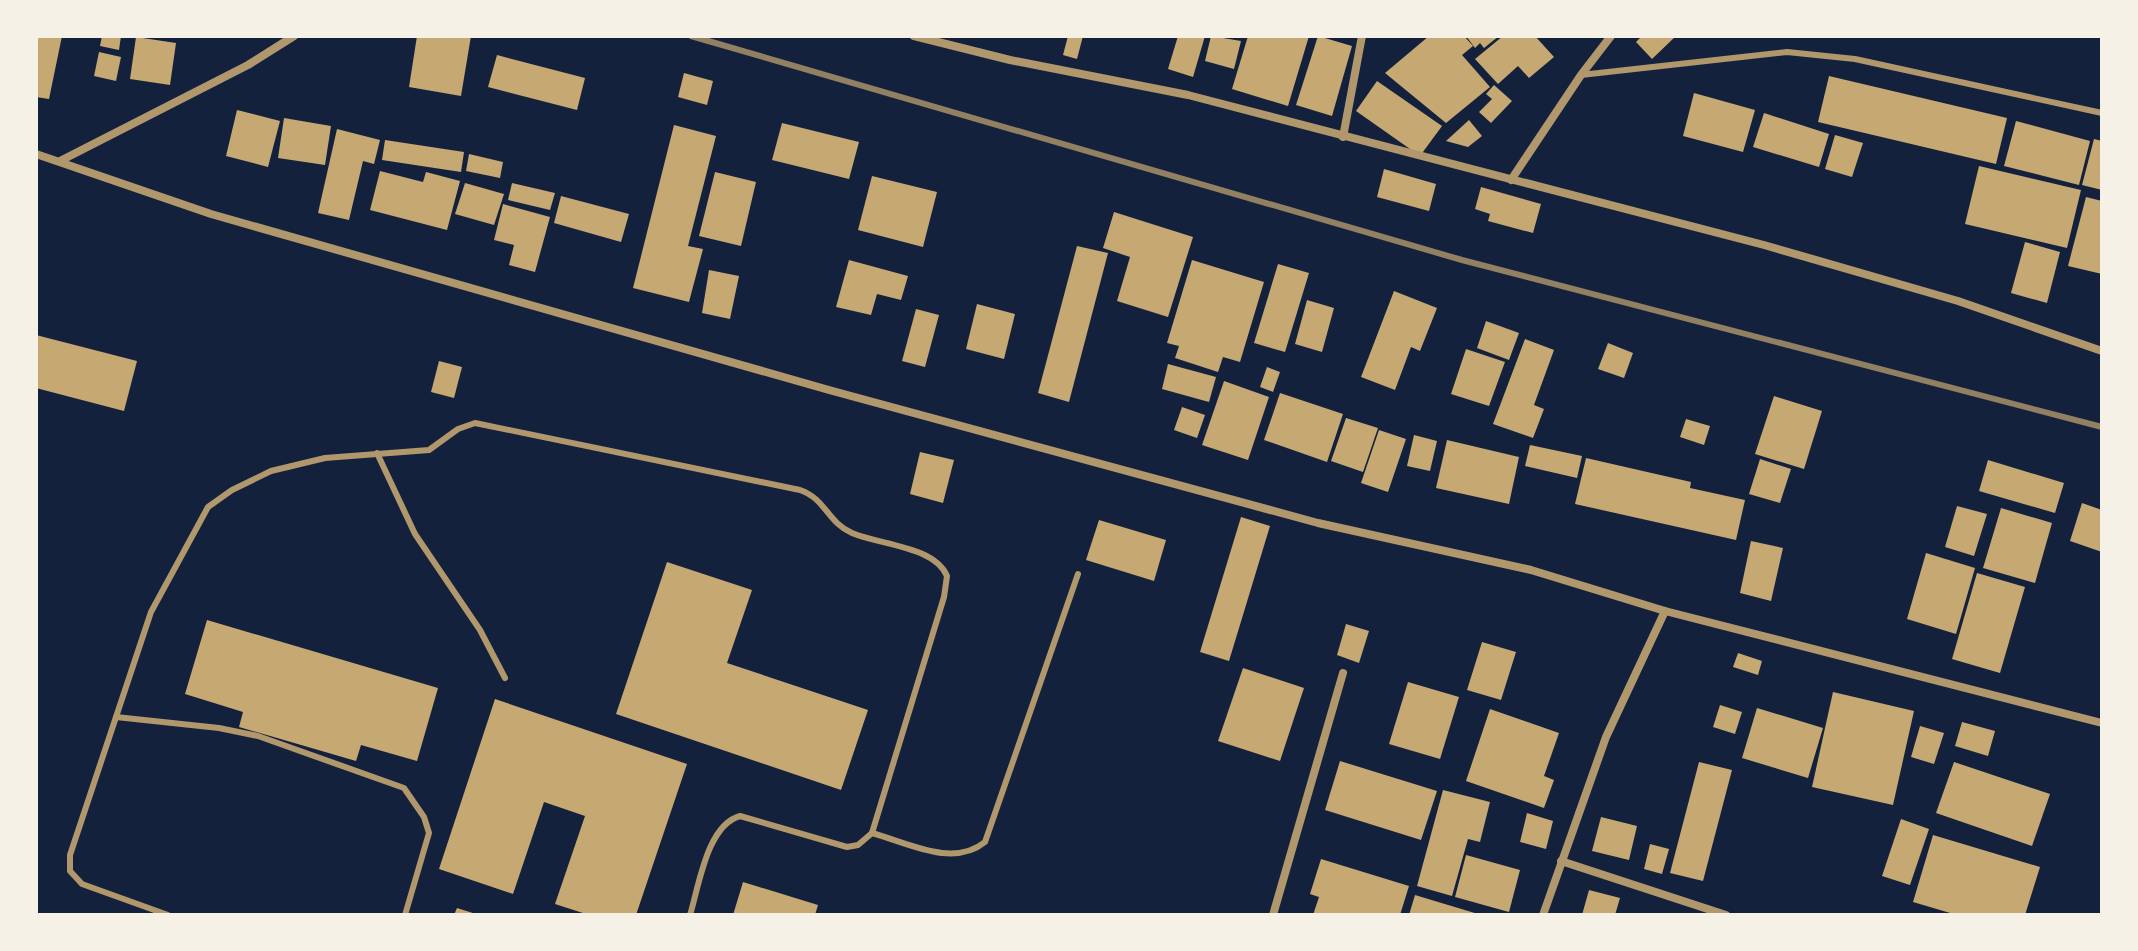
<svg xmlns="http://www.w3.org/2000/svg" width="2138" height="951" viewBox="0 0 2138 951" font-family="'PT Sans Narrow',sans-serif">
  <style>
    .building { fill: #c6a872 }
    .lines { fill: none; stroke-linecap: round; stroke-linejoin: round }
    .service { stroke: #b1986c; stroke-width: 6 }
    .minor { stroke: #b1986c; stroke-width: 8 }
    .rail { stroke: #918062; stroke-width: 6 }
  </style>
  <rect width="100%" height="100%" fill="#14213d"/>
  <!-- building -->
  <g class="building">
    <path d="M36,36H62L49,99L36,97Z"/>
    <path d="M102,36H121L119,50L100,46Z"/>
    <path d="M417,36H471L461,96L409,87Z"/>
    <path d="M1068,36H1083L1077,59L1063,55Z"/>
    <path d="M1178,36H1205L1193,77L1168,69Z"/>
    <path d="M1211,36L1241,41L1234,69L1205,61Z"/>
    <path d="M1248,36H1309L1288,106L1232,89Z"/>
    <path d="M1318,36L1352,46L1332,116L1296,105Z"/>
    <path d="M1429,36H1464L1473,46L1462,55L1490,87L1446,123L1385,73Z"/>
    <path d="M1466,36H1499L1484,48L1480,43L1475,48Z"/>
    <path d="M1503,36H1535L1554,57L1529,78L1518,66L1498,84L1475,59Z"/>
    <path d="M1642,36H1676L1652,59L1636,42Z"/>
    <path d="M136,37L176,43L170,85L130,79Z"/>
    <path d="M99,52L121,57L116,81L94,76Z"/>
    <path d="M497,55L585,78L577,110L488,87Z"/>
    <path d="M684,73L713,81L707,105L678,97Z"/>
    <path d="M1829,76L2007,118L1996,164L1818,122Z"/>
    <path d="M1377,81L1442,126L1420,156L1356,111Z"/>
    <path d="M1494,85L1512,101L1491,123L1479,112L1492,99L1486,94Z"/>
    <path d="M1694,93L1755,110L1743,152L1683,136Z"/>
    <path d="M237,110L280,121L268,167L226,156Z"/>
    <path d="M1764,113L1829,134L1819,167L1753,147Z"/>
    <path d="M284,118L331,126L325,165L278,158Z"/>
    <path d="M1469,120L1482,136L1468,147L1446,141Z"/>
    <path d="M2016,121L2090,141L2079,185L2004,166Z"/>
    <path d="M782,123L859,142L849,179L772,160Z"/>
    <path d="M674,125L716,136L688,246L703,249L689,302L633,288Z"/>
    <path d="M337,129L380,140L374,164L363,161L349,220L318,213Z"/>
    <path d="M1835,135L1863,143L1852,177L1825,169Z"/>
    <path d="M2094,139L2102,141V190L2082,185Z"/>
    <path d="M385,140L464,152L461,172L382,160Z"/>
    <path d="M469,154L503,162L500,178L466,171Z"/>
    <path d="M1979,166L2081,190L2067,248L1965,224Z"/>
    <path d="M1384,169L1436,184L1429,211L1377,197Z"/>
    <path d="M380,171L423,182L426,172L460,181L447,230L370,210Z"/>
    <path d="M715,172L756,182L741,246L699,236Z"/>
    <path d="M872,176L937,192L923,247L858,230Z"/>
    <path d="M465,183L504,194L494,225L455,214Z"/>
    <path d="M512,183L555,193L550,210L508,200Z"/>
    <path d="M1481,187L1541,204L1533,233L1488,221L1490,214L1475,209Z"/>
    <path d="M561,196L629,214L621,242L554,223Z"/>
    <path d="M2086,197L2102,201V274L2068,266Z"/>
    <path d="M503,204L550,217L535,272L509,265L514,245L494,240Z"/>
    <path d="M1114,212L1193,237L1168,317L1117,301L1130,257L1103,248Z"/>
    <path d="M2025,242L2060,252L2047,303L2011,293Z"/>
    <path d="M1077,246L1108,253L1069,402L1038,393Z"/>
    <path d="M849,260L908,276L901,300L877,294L871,315L836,307Z"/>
    <path d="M1192,260L1264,282L1240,362L1223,357L1218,372L1175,358L1179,346L1167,343Z"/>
    <path d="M1278,264L1309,273L1285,352L1254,343Z"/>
    <path d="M709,270L739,276L730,319L702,313Z"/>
    <path d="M1394,291L1437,308L1420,351L1411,347L1395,390L1361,377Z"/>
    <path d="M1307,300L1334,308L1322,352L1295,344Z"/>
    <path d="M977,304L1015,314L1004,359L966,349Z"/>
    <path d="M916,309L939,315L925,367L902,361Z"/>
    <path d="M1486,321L1519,333L1509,360L1477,348Z"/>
    <path d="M36,335L137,361L124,411L36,388Z"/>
    <path d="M1525,339L1554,350L1534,405L1544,409L1533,438L1493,424Z"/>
    <path d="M1608,343L1633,353L1624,378L1598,369Z"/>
    <path d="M1466,349L1505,362L1489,406L1451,394Z"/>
    <path d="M439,361L462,367L454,398L431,392Z"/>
    <path d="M1168,364L1216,377L1209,402L1162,389Z"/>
    <path d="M1267,367L1280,372L1273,392L1260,387Z"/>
    <path d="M1224,381L1269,397L1248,460L1202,445Z"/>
    <path d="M1280,393L1343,414L1327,462L1264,440Z"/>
    <path d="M1774,396L1822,411L1804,469L1755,454Z"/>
    <path d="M1182,407L1205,415L1197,438L1174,430Z"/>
    <path d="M1346,418L1378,428L1363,472L1331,461Z"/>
    <path d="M1686,419L1710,426L1704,445L1680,437Z"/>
    <path d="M1379,430L1406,439L1388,492L1361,483Z"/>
    <path d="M1414,435L1437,441L1430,471L1407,466Z"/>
    <path d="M1447,440L1519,457L1509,504L1436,488Z"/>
    <path d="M1530,445L1582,456L1577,478L1525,466Z"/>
    <path d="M920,452L954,460L943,503L910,494Z"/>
    <path d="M1586,458L1691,482L1690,488L1745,500L1736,540L1575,504Z"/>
    <path d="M1760,459L1791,469L1780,503L1749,494Z"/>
    <path d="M1988,460L2064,483L2055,513L1979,491Z"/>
    <path d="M2082,503L2102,510V552L2070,541Z"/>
    <path d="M1957,506L1987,514L1974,556L1945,547Z"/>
    <path d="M2001,508L2052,523L2035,583L1983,568Z"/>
    <path d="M1241,517L1270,526L1229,661L1200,652Z"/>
    <path d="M1099,520L1166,540L1154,581L1086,560Z"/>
    <path d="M1751,541L1783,548L1771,601L1740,593Z"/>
    <path d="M1926,553L1975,568L1956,634L1907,619Z"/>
    <path d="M667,562L752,590L727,663L868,710L841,790L616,714Z"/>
    <path d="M1977,573L2025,587L2000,673L1952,659Z"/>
    <path d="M207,620L438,688L417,761L361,745L356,761L239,727L243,712L185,694Z"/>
    <path d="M1346,624L1369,631L1359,663L1337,655Z"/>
    <path d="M1482,642L1516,652L1501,700L1467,690Z"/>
    <path d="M1738,653L1762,661L1758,675L1733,667Z"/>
    <path d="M1243,668L1304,688L1280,761L1218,741Z"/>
    <path d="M1408,682L1459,697L1440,759L1389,744Z"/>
    <path d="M1833,692L1914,711L1893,805L1812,787Z"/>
    <path d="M495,699L687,764L636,915H589L555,904L585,816L544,802L513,894L439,869Z"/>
    <path d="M1720,705L1742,712L1735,734L1713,727Z"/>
    <path d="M1757,708L1823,728L1808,778L1742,758Z"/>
    <path d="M1490,709L1559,733L1544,776L1554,780L1544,808L1466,781Z"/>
    <path d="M1962,722L1995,731L1988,756L1955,746Z"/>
    <path d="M1920,726L1944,733L1934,764L1911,757Z"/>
    <path d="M1340,761L1437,791L1421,840L1325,810Z"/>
    <path d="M1699,762L1732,770L1703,881L1670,873Z"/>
    <path d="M1954,762L2050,794L2032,846L1936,813Z"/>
    <path d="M1443,790L1490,802L1480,842L1468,839L1452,896L1417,886Z"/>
    <path d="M1527,813L1553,821L1546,849L1520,842Z"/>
    <path d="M1601,817L1637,826L1629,860L1592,851Z"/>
    <path d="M1901,819L1929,829L1910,885L1882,876Z"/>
    <path d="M1933,835L2040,867L2025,915H1957L1913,902Z"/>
    <path d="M1650,844L1669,849L1662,874L1644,869Z"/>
    <path d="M1466,855L1520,870L1509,912L1455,897Z"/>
    <path d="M1321,859L1409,886L1400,915H1313L1319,897L1310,894Z"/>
    <path d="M743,882L818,905L815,915H733Z"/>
    <path d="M1589,890L1620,898L1615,915H1582Z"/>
    <path d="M1415,895L1478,914L1477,915H1409Z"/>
    <path d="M457,908L476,914V915H454Z"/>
  </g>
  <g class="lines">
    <!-- service -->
    <g class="service">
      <path d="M1581,75L1787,52L1855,59L2102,113"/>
      <path d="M377,453L415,534L480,630L505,678"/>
      <path d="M116,717L219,728L258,736L404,788L424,817L429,833L405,915"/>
      <path d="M872,833C908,843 953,868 985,842L1078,574"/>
      <path d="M168,915L82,884L70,871V855L151,612L208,507L232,490L271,471L325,458L429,450L458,429L475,423L800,490C826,499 827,522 852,533C880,545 934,546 947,576L944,597L872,833L858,845L847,847L740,816C707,825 699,886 690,915"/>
    </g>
    <!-- minor -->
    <g class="minor">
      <path d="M914,36L1010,60L1188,95L1764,245L1958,301L2102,351"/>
      <path d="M1343,137L1362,36"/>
      <path d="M36,154L211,214L829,390L1318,523L1531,570L1665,611L2102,723"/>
      <path d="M60,161L248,65L294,36"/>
      <path d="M1511,180L1581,75L1611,36"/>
      <path d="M1561,861L1726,915"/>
      <path d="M1273,915L1343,673"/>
      <path d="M1543,915L1606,737L1665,611"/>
    </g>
    <!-- rail -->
    <path class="rail" d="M691,36L1462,260L2102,427"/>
  </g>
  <!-- border -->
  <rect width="2138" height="951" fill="none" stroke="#f6f1e7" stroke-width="76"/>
</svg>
